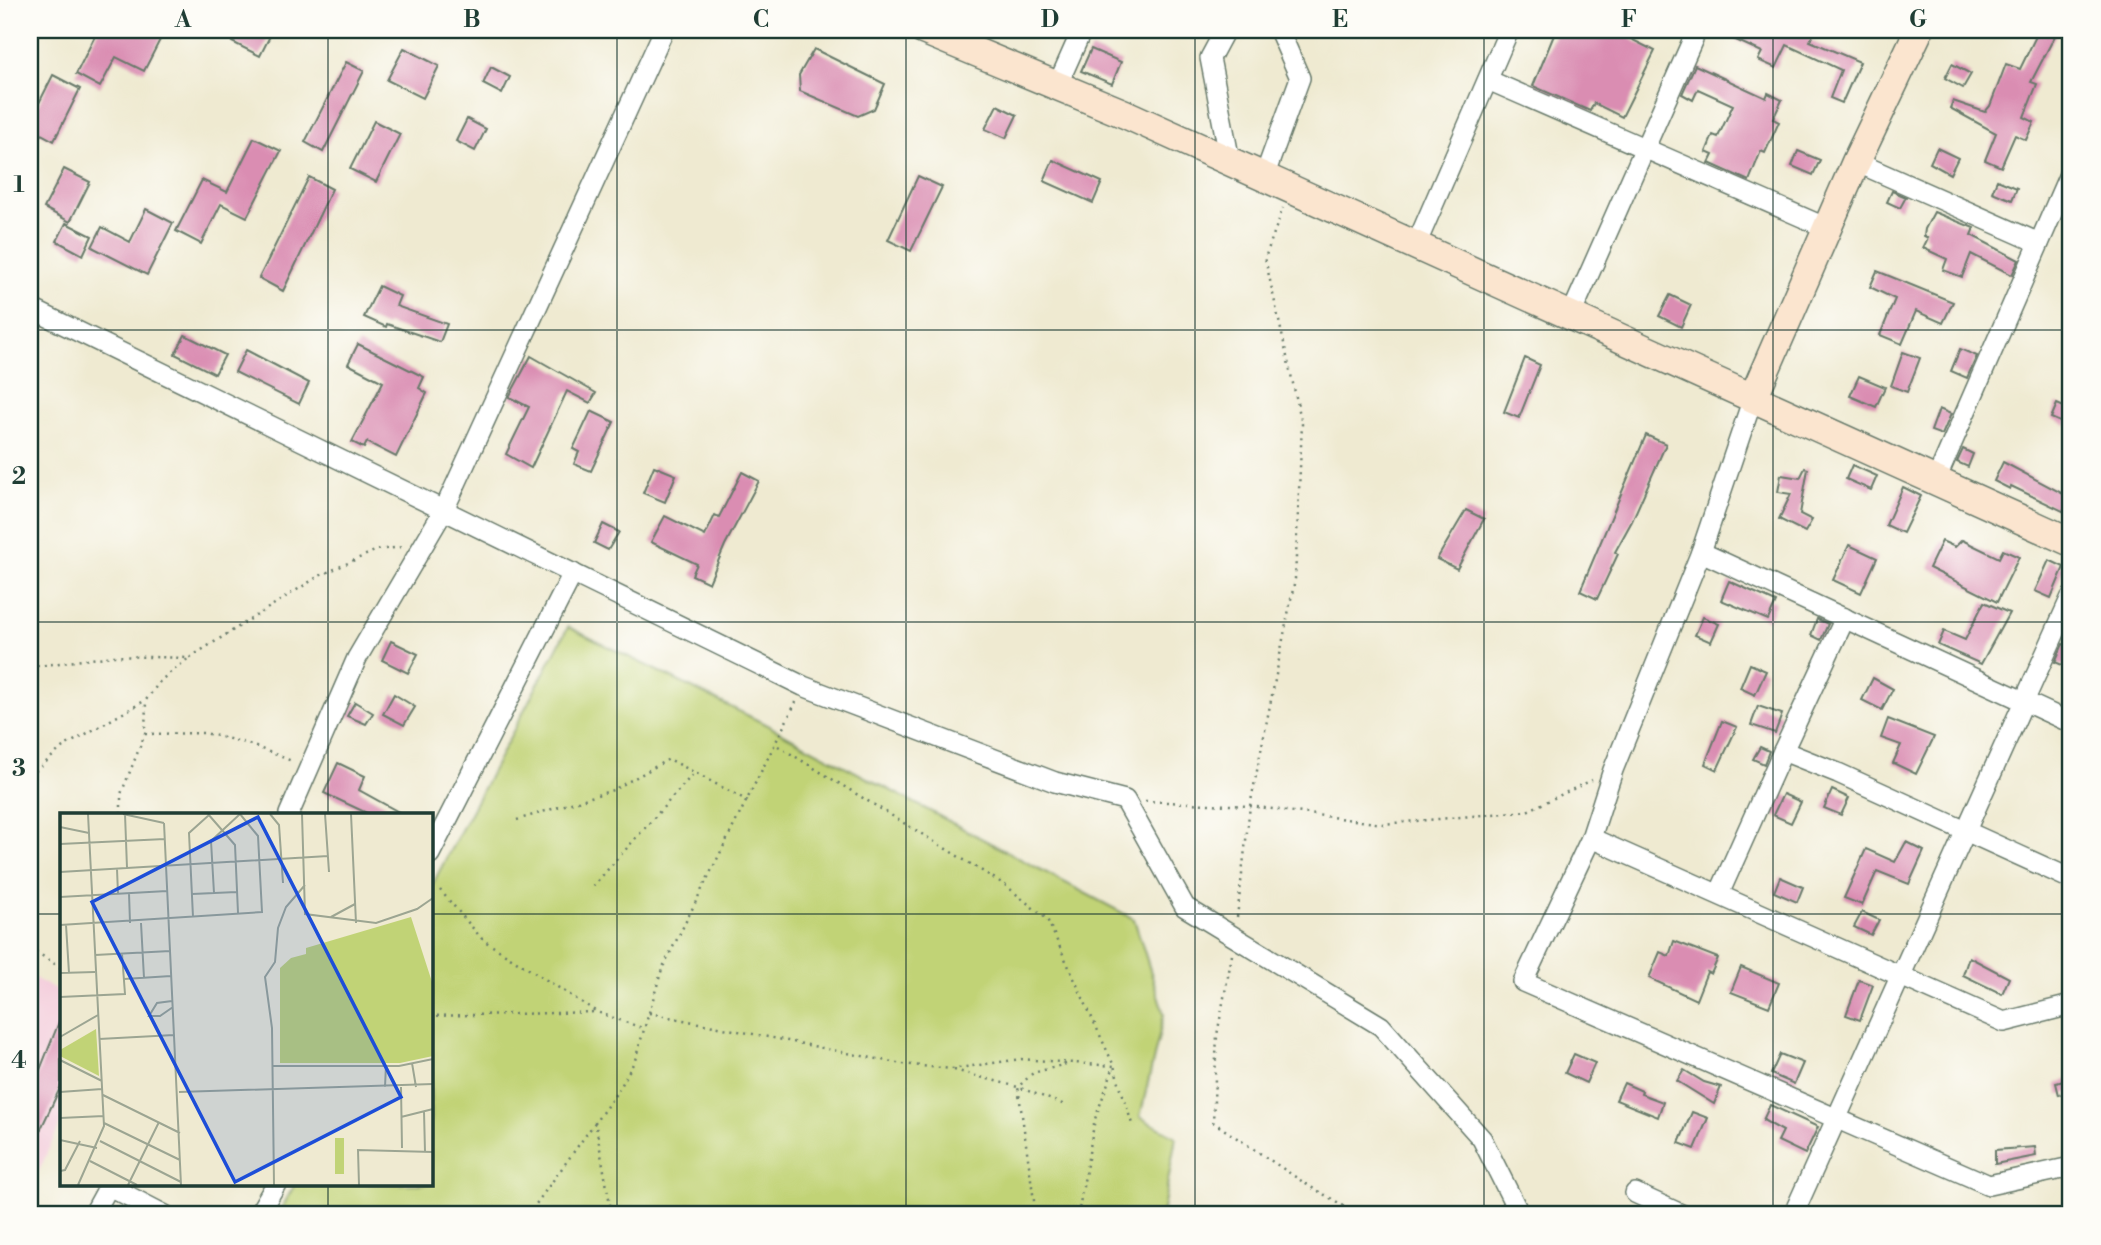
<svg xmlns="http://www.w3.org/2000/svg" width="2101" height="1245" viewBox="0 0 2101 1245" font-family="'Libre Bodoni',serif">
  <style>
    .built { fill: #f4cfdd }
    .green { fill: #c1d376; stroke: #708855; stroke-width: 2 }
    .building { fill: #da8db2 }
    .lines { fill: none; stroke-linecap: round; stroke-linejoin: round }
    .street-casing { stroke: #687a6b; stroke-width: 22 }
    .secondary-casing { stroke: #687a6b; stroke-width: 31 }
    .path { stroke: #687a6b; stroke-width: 2.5; stroke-dasharray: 2 5; stroke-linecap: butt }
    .street { stroke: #fff; stroke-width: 19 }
    .secondary { stroke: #fbe5cf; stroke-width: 28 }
    .grid { fill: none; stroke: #1f3d34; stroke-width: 2; stroke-opacity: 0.55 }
    .inset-road { fill: none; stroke: #9ca592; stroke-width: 2 }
    .view { fill: #1d4ed8; fill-opacity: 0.15; stroke: #1d4ed8; stroke-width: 3.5 }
    .inset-edge { fill: none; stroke: #1f3d34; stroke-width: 3.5 }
    .neatline { fill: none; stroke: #1f3d34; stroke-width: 2.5 }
    .grid-label { font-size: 23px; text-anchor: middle; font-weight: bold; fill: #1f3d34 }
  </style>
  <rect width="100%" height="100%" fill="#fdfcf7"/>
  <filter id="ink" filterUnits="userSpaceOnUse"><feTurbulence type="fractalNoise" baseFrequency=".0143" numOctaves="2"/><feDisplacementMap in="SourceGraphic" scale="14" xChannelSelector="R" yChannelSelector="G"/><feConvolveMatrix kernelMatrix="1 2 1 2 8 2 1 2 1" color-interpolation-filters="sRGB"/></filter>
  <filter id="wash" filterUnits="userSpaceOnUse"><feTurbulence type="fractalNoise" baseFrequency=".00686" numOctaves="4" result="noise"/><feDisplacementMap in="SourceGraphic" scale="28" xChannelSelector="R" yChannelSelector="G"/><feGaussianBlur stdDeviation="1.57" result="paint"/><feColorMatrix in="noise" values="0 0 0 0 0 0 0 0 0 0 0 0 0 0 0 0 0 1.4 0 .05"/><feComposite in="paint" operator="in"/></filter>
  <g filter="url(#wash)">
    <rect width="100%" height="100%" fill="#efead1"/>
    <!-- built -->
    <path class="built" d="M30,976L61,992V1122L30,1191Z"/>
    <!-- green -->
    <path class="green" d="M568,627L763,723L1134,919L1164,1014L1140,1117L1176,1137L1162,1215H278L295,1184H430L431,887Z"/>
    <g id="blocks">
      <!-- building -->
      <g class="building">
        <path d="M98,30H165L144,71L116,57L100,87L76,74Z"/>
        <path d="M239,30H273L260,56L232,42Z"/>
        <path d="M1556,30H1613L1655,51L1622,117L1594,103L1590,111L1533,86Z"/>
        <path d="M1714,30H1748L1760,35L1762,30H1815L1810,41L1860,62L1842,103L1830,98L1841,70L1787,45L1776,68L1758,60L1762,52Z"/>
        <path d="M2039,30H2058L2031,82L2037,84L2024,117L2034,122L2026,140L2015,135L2001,167L1985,160L1996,133L1950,108L1953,101L1985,112L1990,106L2006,64L2020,69Z"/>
        <path d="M404,48L439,66L423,98L387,80Z"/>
        <path d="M814,49L885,84L874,109L858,116L800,91L799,75Z"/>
        <path d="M1091,49L1121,62L1112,84L1081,71Z"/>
        <path d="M346,62L364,71L323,152L305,142Z"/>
        <path d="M1952,64L1971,74L1963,88L1945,78Z"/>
        <path d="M1695,65L1766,98L1768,93L1782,100L1773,119L1779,122L1765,153L1761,151L1749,181L1709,163L1713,155L1706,152L1713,135L1718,137L1733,105L1698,89L1693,100L1682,94Z"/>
        <path d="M491,67L510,77L502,94L483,84Z"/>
        <path d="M53,75L80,89L54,141L30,128V121Z"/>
        <path d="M997,105L1017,115L1006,138L985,129Z"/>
        <path d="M467,119L486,129L475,151L456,141Z"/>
        <path d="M374,121L400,134L376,182L350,169Z"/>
        <path d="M254,138L281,151L247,217L221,204L201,244L176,231L202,180L227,192Z"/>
        <path d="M1937,148L1958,158L1950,174L1930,163Z"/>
        <path d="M1798,151L1820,160L1813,175L1792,166Z"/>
        <path d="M1053,160L1102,182L1093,203L1044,181Z"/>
        <path d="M64,169L90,182L70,222L44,208Z"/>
        <path d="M918,176L942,187L911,251L888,240Z"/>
        <path d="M309,177L332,189L283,291L259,278Z"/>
        <path d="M1997,180L2017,188L2012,200L1992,192Z"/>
        <path d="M1892,191L1906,197L1900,208L1887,202Z"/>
        <path d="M146,209L173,223L147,275L92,247L102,227L130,242Z"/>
        <path d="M1934,212L1974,228L1971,235L2019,260L2012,275L1971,254L1962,277L1943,270L1947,259L1923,248L1928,238L1924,236L1925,229Z"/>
        <path d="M66,223L92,236L83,255L57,241Z"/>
        <path d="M1877,271L1953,302L1943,323L1916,311L1902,344L1880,335L1895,299L1870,287Z"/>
        <path d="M379,286L400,296L396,306L447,324L440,342L387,324L386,327L364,317Z"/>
        <path d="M1670,295L1691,305L1681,327L1659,316Z"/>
        <path d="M185,335L225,355L215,374L175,354Z"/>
        <path d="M358,344L424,377L419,388L427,393L396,457L367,442L364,448L352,442L383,382L348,364Z"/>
        <path d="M1960,349L1977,356L1967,378L1951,371Z"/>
        <path d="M246,350L309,383L299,404L235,372Z"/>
        <path d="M1903,352L1920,358L1907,392L1891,386Z"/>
        <path d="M531,356L596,393L590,403L567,391L531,468L506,454L529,407L509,397Z"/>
        <path d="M1525,358L1540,365L1519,418L1504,412Z"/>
        <path d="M1859,376L1885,387L1876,407L1850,396Z"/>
        <path d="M2057,404L2071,410L2067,425L2051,418Z"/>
        <path d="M1939,409L1951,414L1942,435L1931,431Z"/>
        <path d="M591,411L614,422L591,471L574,464L579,452L573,449Z"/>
        <path d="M1646,435L1666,444L1632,521L1615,552L1618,554L1597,599L1580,591Z"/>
        <path d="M1963,449L1973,454L1968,467L1957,462Z"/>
        <path d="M2003,462L2071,498V515L2011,486L2010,489L1994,481Z"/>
        <path d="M1852,465L1877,476L1871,490L1846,479Z"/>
        <path d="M654,466L676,475L665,502L643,493Z"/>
        <path d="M1805,468L1808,469L1800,514L1812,520L1805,532L1779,519L1791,494L1778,492L1781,475L1800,478Z"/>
        <path d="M742,472L759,481L725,545L709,583L692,575L697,564L651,542L665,516L705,536L715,515L719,517Z"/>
        <path d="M1903,487L1921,496L1903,533L1886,525Z"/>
        <path d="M1466,510L1484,519L1457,569L1437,559Z"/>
        <path d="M603,524L619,532L608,550L594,543Z"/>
        <path d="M1962,540L1999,558L2003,550L2019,557L1997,602L1929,568L1942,541L1955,547Z"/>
        <path d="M1849,545L1877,558L1861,593L1833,580Z"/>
        <path d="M2049,560L2064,567L2051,598L2035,591Z"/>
        <path d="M1729,581L1776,602L1768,620L1721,600Z"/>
        <path d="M1984,602L2009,613L1981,664L1938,645L1944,631L1965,640Z"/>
        <path d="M1703,617L1719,624L1711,642L1695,635Z"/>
        <path d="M1817,619L1828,624L1821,640L1811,635Z"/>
        <path d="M391,641L418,654L408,673L382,660Z"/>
        <path d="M2063,644L2071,647L2067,667L2055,662Z"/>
        <path d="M1750,664L1766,671L1755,695L1740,688Z"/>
        <path d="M1873,678L1893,689L1882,710L1862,700Z"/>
        <path d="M394,694L415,707L404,725L383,714Z"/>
        <path d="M355,702L373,713L366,724L347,716Z"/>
        <path d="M1758,706L1782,714L1775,733L1751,725Z"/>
        <path d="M1888,719L1934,737L1916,774L1893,763L1901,745L1881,738Z"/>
        <path d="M1722,721L1737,727L1717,770L1705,764Z"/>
        <path d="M1760,747L1769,751L1764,764L1753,759Z"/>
        <path d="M338,763L365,776L359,790L404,815H371L324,793Z"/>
        <path d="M1832,790L1849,798L1841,815L1824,808Z"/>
        <path d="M1783,794L1801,802L1791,823L1773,815Z"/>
        <path d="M1906,842L1924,851L1909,884L1877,871L1862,905L1844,898L1866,849L1895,862Z"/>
        <path d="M1780,877L1803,887L1797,902L1774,892Z"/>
        <path d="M1862,912L1879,920L1871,935L1854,927Z"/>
        <path d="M1674,941L1718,958L1711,974L1707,972L1696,1000L1649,978L1660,952L1669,956Z"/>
        <path d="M1969,957L2009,978L2002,994L1963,975Z"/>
        <path d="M1741,967L1779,983L1769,1007L1731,992Z"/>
        <path d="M1859,980L1873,985L1860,1020L1846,1015Z"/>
        <path d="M61,1017V1086L30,1152V1095Z"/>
        <path d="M1574,1054L1595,1063L1586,1083L1565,1073Z"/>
        <path d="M1780,1054L1803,1063L1794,1084L1771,1074Z"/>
        <path d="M1684,1070L1704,1082L1721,1087L1714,1104L1677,1081Z"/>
        <path d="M2071,1079V1092L2059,1095L2056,1083Z"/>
        <path d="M1624,1083L1642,1091L1641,1094L1663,1102L1658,1117L1616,1100Z"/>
        <path d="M1770,1105L1818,1127L1805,1154L1778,1141L1783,1131L1763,1120Z"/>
        <path d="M1692,1112L1708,1118L1695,1149L1679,1143Z"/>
        <path d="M2035,1147L2036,1156L1995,1164V1150Z"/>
      </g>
    </g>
  </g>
  <g filter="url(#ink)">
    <use href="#blocks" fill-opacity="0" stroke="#687a6b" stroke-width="2"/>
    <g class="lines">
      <defs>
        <g id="street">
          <path d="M1225,30L1210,58L1230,161"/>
          <path d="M1488,80L1827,228"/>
          <path d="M1057,86L1082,30"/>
          <path d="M1856,162L2039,243"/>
          <path d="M1264,177L1300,78L1279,30"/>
          <path d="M1416,245L1509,30"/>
          <path d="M30,308L803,686L1055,782L1125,800L1185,907L1381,1026L1482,1139L1520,1215"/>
          <path d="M1571,315L1697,30"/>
          <path d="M1753,398L1701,552L1613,770L1591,838L1523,982L1989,1185L2071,1167"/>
          <path d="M1936,480L2071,170"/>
          <path d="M1701,552L2071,723"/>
          <path d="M1845,618L1783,751L1838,773L2071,879"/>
          <path d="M289,814L357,658L444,510L664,30"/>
          <path d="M1591,838L2004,1022L2071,1005"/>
          <path d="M430,854L573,573"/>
          <path d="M1719,894L1783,751"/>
          <path d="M109,1186L165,1215"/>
          <path d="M1635,1193L1683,1215"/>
          <path d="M93,1215L110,1184"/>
          <path d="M258,1215L276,1184"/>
          <path d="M1793,1215L2071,597"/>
        </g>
        <g id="secondary">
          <path d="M923,30L1125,114L2071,542"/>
          <path d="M1753,398L1856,162L1919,30"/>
        </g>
      </defs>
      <!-- street casing -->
      <use href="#street" class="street-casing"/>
      <!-- secondary casing -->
      <use href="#secondary" class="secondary-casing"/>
      <!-- path -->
      <g class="path">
        <path d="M30,667L113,656L189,658L319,576L377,550L402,547"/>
        <path d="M145,734L205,733L246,743L292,761"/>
        <path d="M778,746L1005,885L1047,919L1114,1066L1132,1124"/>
        <path d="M30,776L63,747L146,700"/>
        <path d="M1145,801L1250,806L1383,824L1527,811L1592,780"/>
        <path d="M121,814V794L145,734L146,700L161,680L189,658"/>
        <path d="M517,820L613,790L669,759L748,801"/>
        <path d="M593,886L694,773"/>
        <path d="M440,890L483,940L597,1012L645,1029"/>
        <path d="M1237,917L1250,806L1295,579L1302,424L1265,258L1283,208"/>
        <path d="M30,948L61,968"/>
        <path d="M1232,955L1217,1035L1213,1122L1309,1186L1360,1215"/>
        <path d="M649,1013L902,1064L951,1069L1021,1059L1114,1066L1095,1119L1078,1215"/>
        <path d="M430,1016L597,1012"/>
        <path d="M954,1070L1018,1087L1065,1105"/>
        <path d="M595,1121L612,1215"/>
        <path d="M528,1215L620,1088L635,1060L662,969L796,702"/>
        <path d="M1036,1215L1018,1087L1033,1073L1066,1064"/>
      </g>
      <!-- street -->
      <use href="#street" class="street"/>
      <!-- secondary -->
      <use href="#secondary" class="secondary"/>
    </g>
  </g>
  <!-- grid -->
  <path class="grid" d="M328,30V814M617,30V1215M906,30V1215M1195,30V1215M1484,30V1215M1773,30V1215M30,330H2071M30,622H2071M30,914H61M430,914H2071M328,1184V1215"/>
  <!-- overview -->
  <g transform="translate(60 813)">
    <rect width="373" height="373" fill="#efead1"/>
    <path d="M351,104L373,172V243L340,250H220V155L231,145L246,141V135ZM36,216L39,263L0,243V237ZM275,325H284V361H275Z" fill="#c1d376"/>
    <path class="inset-road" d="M63,1L104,10M65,1L67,55M148,1L175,32L178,100M210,1L219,12L223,70M242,1L245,101L316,110L357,96L373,85M265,1L269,59M291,1L296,110M104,10L121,372M0,14L29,20M0,31L105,26M57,56L58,81M0,59L268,43M69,80L70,110M154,80L177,79M132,81L154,80L151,28L180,1M0,84L107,78M133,104L129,20L149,2M271,104L295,91M81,110L84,165M0,112L202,99L198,23L180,1M6,112L9,160M35,142L110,138M0,160L35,159M64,166L111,163M0,184L65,181L62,141M112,188L97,190L89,203H100L113,194M0,224L38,202M39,226L114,222M0,247L42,268M352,250L356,274M212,253H339L373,246M325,274L326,252M341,274L342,335M0,279L42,276M119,279L373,271M43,282L120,320M364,298L365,339M341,304L373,296M0,305L44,303M44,310L120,347M0,327L37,335M40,328L121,369M30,348L77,372M0,358L5,357L20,328M18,372L44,313L28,1M68,372L99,309M214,372L212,215L205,164L215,149L218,115L226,94L245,72M299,372L298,337L373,339"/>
    <path class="view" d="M198,4L341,284L175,369L32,89Z"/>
    <rect width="373" height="373" class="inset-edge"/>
  </g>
  <!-- margin -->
  <rect width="2101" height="1245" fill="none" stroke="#fdfcf7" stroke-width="77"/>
  <rect x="38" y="38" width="2024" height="1168" class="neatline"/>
  <g class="grid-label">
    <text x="183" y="27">A</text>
    <text x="472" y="27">B</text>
    <text x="761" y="27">C</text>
    <text x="1050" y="27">D</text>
    <text x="1340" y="27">E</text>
    <text x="1629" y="27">F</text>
    <text x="1918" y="27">G</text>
    <text x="19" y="192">1</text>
    <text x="19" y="484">2</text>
    <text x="19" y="776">3</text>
    <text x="19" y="1068">4</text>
  </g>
</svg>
